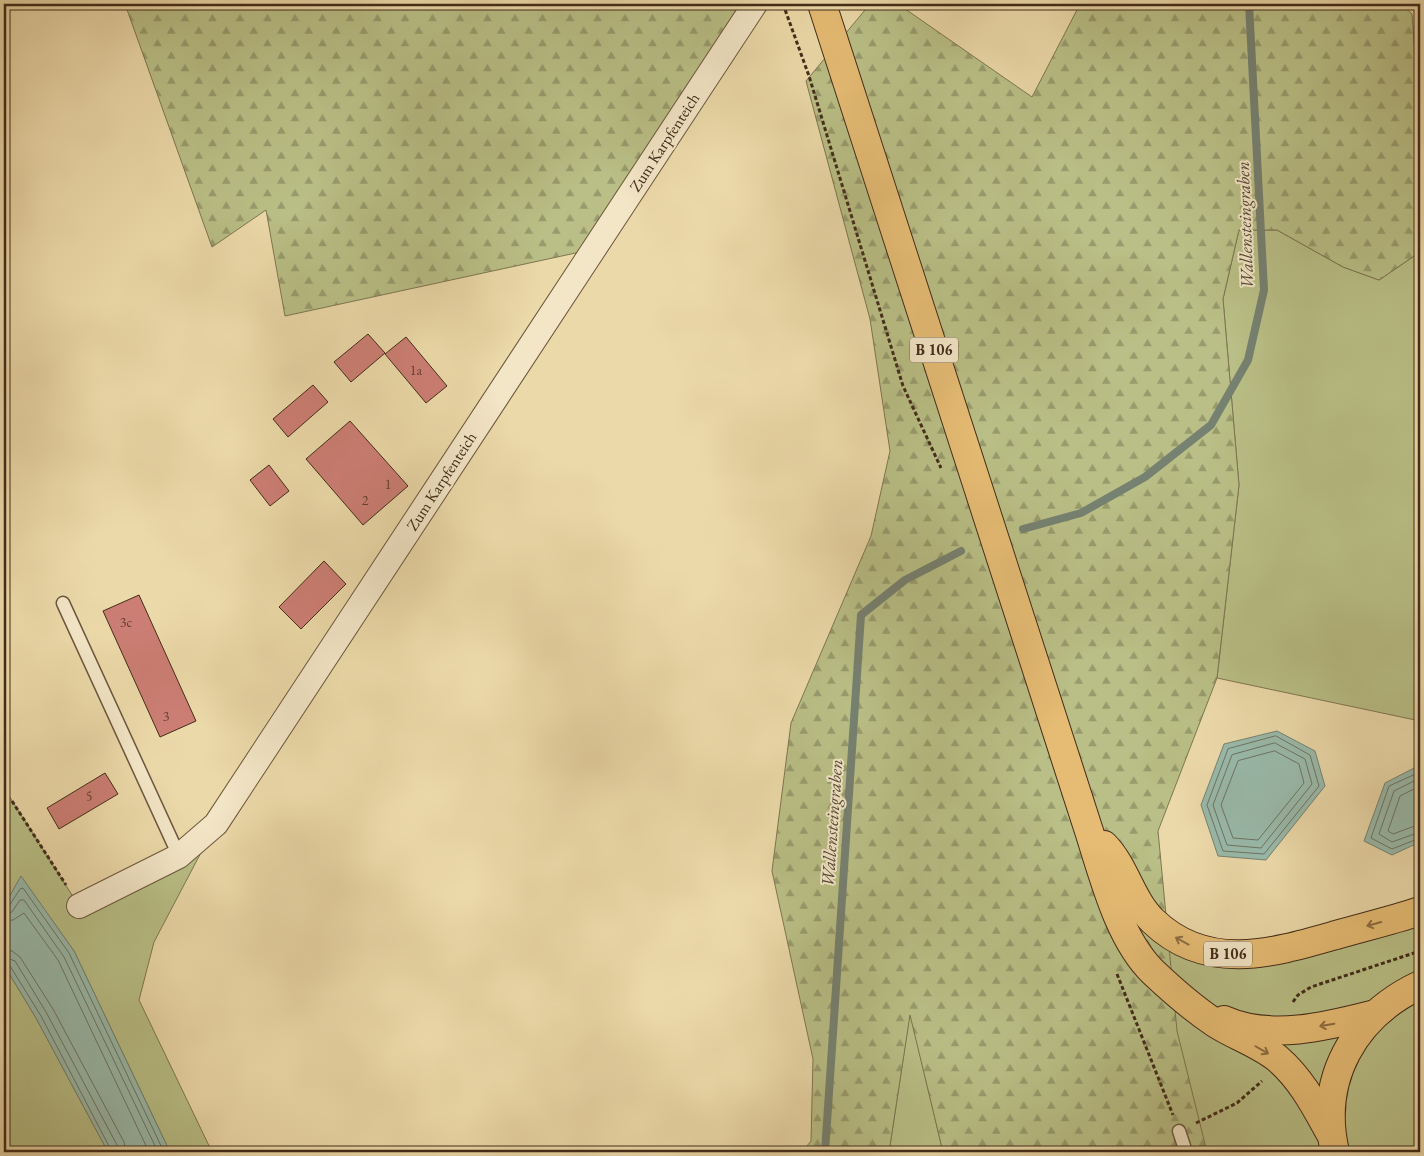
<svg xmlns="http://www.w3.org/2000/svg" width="1424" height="1156" viewBox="0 0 1424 1156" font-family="'EB Garamond',serif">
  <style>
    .green { fill: #b9bf86; stroke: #7e7650 }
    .forest { fill: url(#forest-firs); stroke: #7e7650 }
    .water { fill: #99baab; stroke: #768171 }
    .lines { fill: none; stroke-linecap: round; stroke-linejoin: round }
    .shore { stroke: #6e7362; stroke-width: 1 }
    .stream { stroke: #768171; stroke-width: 8 }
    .building { fill: #cc7e74; stroke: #422c1a }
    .service-casing { stroke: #6c573e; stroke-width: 15 }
    .minor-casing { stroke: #6c573e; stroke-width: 26 }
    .primary-casing { stroke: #422c1a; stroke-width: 30 }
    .path { stroke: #422c1a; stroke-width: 3; stroke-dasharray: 4 2.5; stroke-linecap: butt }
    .service { stroke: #f3e6c7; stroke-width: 12 }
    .minor { stroke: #f3e6c7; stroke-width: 24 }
    .primary { stroke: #e6bc74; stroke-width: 28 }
    .oneway { stroke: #8c6d42 }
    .labels { text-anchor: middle; stroke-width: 4; stroke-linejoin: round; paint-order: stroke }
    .number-label { font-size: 14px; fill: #644030 }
    .shield { fill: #f3e6c7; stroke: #77644e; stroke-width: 1 }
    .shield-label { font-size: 15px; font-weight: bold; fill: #422c1a }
    .street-label { font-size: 16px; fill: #422c1a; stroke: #f3e6c7 }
    .water-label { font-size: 18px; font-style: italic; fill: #534837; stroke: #f3e6c7 }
  </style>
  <defs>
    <pattern id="forest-firs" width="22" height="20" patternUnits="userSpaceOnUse" patternTransform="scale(1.25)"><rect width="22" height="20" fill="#b9bf86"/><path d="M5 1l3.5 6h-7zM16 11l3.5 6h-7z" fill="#989b6d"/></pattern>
  </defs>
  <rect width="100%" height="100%" fill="#ecd9a9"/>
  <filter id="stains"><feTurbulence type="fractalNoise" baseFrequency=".004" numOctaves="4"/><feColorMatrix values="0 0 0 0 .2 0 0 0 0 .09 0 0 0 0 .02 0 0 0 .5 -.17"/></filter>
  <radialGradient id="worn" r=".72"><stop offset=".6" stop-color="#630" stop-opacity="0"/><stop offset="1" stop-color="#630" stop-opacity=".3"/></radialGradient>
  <!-- green -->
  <g class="green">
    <path d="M1239,230H1277L1343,267L1379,280L1420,252V721L1217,678L1239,485L1223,299Z"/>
    <path d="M4,788L79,906L216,824L154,942L139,1000L212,1152H170L74,951L21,877L4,906Z"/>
    <path d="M1143,911L1202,949L1420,911V1152H1183Z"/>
    <path d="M4,965L36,1018L108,1152H4Z"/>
    <path d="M910,1013L943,1152H889Z"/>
  </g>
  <!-- forest -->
  <g class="forest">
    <path d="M125,4H755L594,249L285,316L266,210L212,247Z"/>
    <path d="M870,4H898L1032,97L1080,4H1401L1412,14L1420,125V252L1379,280L1343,267L1277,230H1239L1223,299L1239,485L1217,678L1158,831L1177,1031L1207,1152H943L910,1015L889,1152H802L811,1141L813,1059L772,871L791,723L871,536L890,451L870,319L806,81Z"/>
  </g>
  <!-- water -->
  <g class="water">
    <path d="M1277,731L1315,751L1325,786L1266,860L1218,856L1201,805L1224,744Z"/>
    <path d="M1418,766L1420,767V842L1392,855L1364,841L1385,783Z"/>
    <path d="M21,876L74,951L170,1152H108L36,1018L4,965V906Z"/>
  </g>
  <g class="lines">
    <!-- shore -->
    <g class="shore">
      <path d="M1276,736L1310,755L1319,786L1264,854L1223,851L1207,805L1228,749Z"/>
      <path d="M1275,743L1305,759L1312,784L1261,848L1227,845L1213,805L1232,755Z"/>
      <path d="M1275,751L1299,764L1304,783L1258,840L1233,838L1221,805L1238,761Z"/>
      <path d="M1420,772L1389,786L1371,838L1392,849L1420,838"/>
      <path d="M1420,778L1394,791L1379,834L1392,842L1420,832"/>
      <path d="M1420,786L1400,796L1388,831L1393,834L1420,824"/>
      <path d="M4,907L9,906L20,889L23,888L69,953L164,1152"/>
      <path d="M4,914L12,912L20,900H24L64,957L158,1152"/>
      <path d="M4,921L13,920L24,913L58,960L149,1152"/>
      <path d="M4,949L12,951L20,957L53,1009L124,1142L126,1152"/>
      <path d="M4,957L15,961L46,1012L117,1145L119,1152"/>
      <path d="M4,963L10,966L41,1016L112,1152"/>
    </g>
    <!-- stream -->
    <g class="stream">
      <path d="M1023,529L1081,513L1145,477L1211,425L1248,360L1264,290L1249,4"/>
      <path d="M825,1152L861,615L905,580L961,551"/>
    </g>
  </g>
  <!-- building -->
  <g class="building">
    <path d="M368,334L385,353L351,382L334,362Z"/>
    <path d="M406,337L447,386L426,403L385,354Z"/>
    <path d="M313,385L328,402L288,437L273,419Z"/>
    <path d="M350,421L408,486L363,525L306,459Z"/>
    <path d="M269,465L289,491L270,506L250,480Z"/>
    <path d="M324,561L346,584L301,629L279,607Z"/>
    <path d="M139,595L196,721L160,737L103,611Z"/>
    <path d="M105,773L118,794L59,829L47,808Z"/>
  </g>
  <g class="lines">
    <defs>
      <g id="service">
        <path d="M63,603L179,856"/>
        <path d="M1179,1131L1186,1152"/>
      </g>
      <path id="minor" d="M79,906L179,856L216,824L755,4"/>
      <g id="primary">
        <path d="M822,4L1088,828C1103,874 1118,938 1153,972C1172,990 1194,1009 1215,1023C1235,1036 1260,1044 1278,1059C1302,1080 1315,1106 1330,1133"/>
        <path d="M1104,845C1125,866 1131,900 1153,921C1207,973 1273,953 1336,935C1364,927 1393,920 1420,911"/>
        <path d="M1224,1020C1271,1041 1328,1026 1375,1014"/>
        <path d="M1335,1152C1318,1079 1354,1016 1420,985"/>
      </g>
    </defs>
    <!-- service casing -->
    <use href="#service" class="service-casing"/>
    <!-- minor casing -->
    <use href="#minor" class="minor-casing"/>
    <!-- primary casing -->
    <use href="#primary" class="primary-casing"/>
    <!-- path -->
    <g class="path">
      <path d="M783,4L809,76L903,386L941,468"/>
      <path d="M12,801L66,885"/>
      <path d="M1117,974L1173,1115"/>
      <path d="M1293,1002L1298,995L1311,987L1420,951"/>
      <path d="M1196,1123L1237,1103L1262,1081"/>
    </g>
    <!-- service -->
    <use href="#service" class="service"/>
    <!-- minor -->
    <use href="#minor" class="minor"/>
    <!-- primary -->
    <use href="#primary" class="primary"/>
  </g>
  <!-- one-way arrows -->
  <defs><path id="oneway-shaft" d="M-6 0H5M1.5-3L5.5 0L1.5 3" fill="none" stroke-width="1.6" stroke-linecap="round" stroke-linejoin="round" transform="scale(1.25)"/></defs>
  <g class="oneway">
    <use href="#oneway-shaft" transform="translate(1374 924) rotate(164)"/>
    <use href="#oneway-shaft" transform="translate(1182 941) rotate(-151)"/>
    <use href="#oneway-shaft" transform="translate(1327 1025) rotate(170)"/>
    <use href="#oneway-shaft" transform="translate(1262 1050) rotate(30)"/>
  </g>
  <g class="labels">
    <!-- number labels -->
    <g class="number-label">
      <text x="416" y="375">1a</text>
      <text x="388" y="489">1</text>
      <text x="365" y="505">2</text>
      <text x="126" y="627">3c</text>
      <text x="166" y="721">3</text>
      <text x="89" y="801">5</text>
    </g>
    <!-- shield labels -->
    <g class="shield">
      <rect x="910" y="337.5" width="48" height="25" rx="4"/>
      <rect x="1204" y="941.5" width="48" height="25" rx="4"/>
    </g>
    <g class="shield-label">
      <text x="934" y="355">B 106</text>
      <text x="1228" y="959">B 106</text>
    </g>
    <!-- street labels -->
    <g class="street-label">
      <text transform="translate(664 142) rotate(-57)" y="6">Zum Karpfenteich</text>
      <text transform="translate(441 481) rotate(-57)" y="6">Zum Karpfenteich</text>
    </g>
    <!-- water labels -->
    <g class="water-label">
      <text transform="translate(1245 225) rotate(-92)" y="6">Wallensteingraben</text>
      <text transform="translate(832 823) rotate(-86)" y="6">Wallensteingraben</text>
    </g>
  </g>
  <!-- margin -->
  <rect width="1424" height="1156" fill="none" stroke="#ecd9a9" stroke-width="20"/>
  <rect x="5" y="5" width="1414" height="1146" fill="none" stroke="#422c1a" stroke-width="2.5"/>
  <rect x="10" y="10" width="1404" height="1136" fill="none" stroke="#422c1a"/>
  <rect width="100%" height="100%" filter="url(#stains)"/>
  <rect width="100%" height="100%" fill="url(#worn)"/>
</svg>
